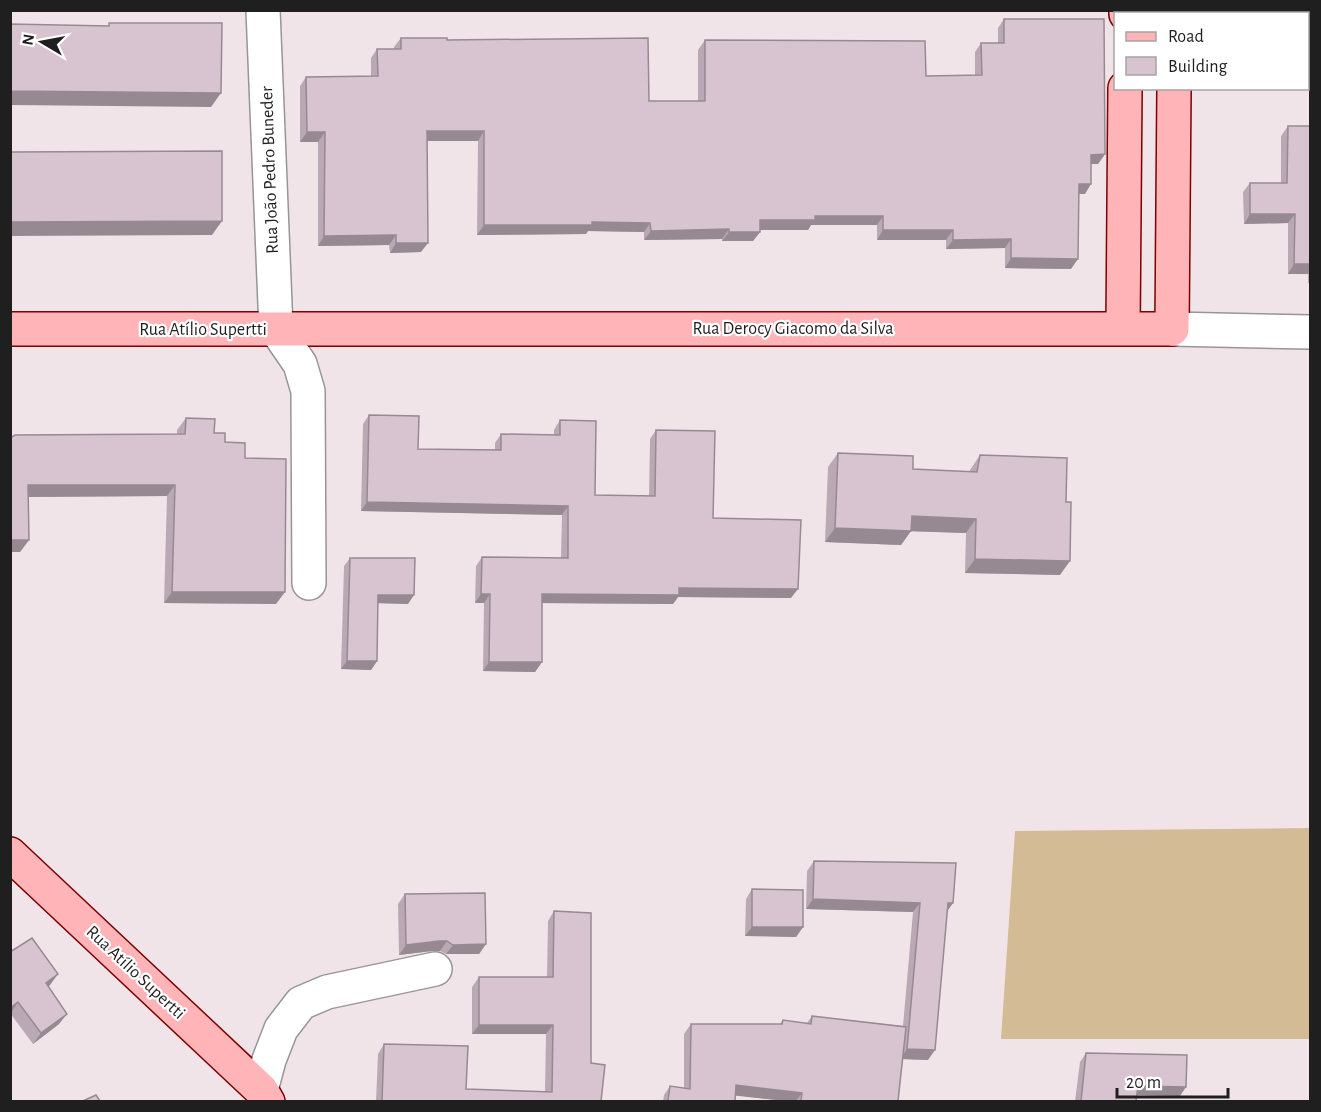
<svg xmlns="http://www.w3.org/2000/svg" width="1321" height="1112" viewBox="0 0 1321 1112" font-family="'Alegreya Sans',sans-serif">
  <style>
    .forest { fill: #d3bb95 }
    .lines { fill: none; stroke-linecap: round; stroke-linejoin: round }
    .street-casing { stroke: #969696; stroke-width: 36 }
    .secondary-casing { stroke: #7c0100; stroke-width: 36 }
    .street { stroke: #fff; stroke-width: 33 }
    .secondary { stroke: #ffb4b7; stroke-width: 33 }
    .wall { fill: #baa9b4 }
    .shaded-wall { fill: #978992 }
    .building { fill: #d8c4d1; stroke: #978992; stroke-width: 1.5 }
    .labels { text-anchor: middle; stroke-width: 4.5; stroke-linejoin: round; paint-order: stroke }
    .street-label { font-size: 18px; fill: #1f1f1f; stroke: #fff }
  </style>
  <rect width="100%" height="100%" fill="#f1e4e9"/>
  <!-- forest -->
  <path class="forest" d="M1310,828V1039H1001L1015,831Z"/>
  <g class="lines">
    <defs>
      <g id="street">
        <path d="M263,10L276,329L300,364L308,391L309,583"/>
        <path d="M1172,329L1310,332"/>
        <path d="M261,1090L269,1060L281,1029L301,1003L327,992L435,969"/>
      </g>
      <g id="secondary">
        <path d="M1126,14V10"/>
        <path d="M1175,14V10"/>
        <path d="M1123,328L1125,88"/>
        <path d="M10,329H1172L1174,88"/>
        <path d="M10,854L261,1090L268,1102"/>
      </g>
    </defs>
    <!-- street casing -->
    <use href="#street" class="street-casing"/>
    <!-- secondary casing -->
    <use href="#secondary" class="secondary-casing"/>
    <!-- street -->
    <use href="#street" class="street"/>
    <!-- secondary -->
    <use href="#secondary" class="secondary"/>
  </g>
  <!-- wall -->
  <g class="wall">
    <path d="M1256,10H1311V81H1308V14H1256Z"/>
    <path d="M1004,19L1105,154L1098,164H1091L1085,194H1079L1071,269L1005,268V248L946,249V240H877V225H811L808,230H760V232L753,241H722V239L644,240V232L588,231L586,234L477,235L478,141H427L421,252L390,253L389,245L318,246V142H300V86L306,77L371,76V58L377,49H394V47L401,38L447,40L649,101H698V50L705,40L926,76L975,75V52L981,43H998V28Z"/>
    <path d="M1288,126H1311V283H1308V274H1288V223L1244,224L1243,192L1250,183H1281V136Z"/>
    <path d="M369,415L418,449L495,450V443L501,434L554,435V430L560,420L595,495L649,496L650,439L656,430L713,518L791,598L678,597L673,604L542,603V662L535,672L483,671L484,603H475L476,566L482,557L561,558L562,515L361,511L363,424Z"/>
    <path d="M186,418L214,433L245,458L276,604L164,603L167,496L28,497L29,540L20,552H10V438L177,434V430Z"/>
    <path d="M838,453L913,469L969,472L970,470L980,455L1060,575L965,573L966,533L911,531L901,545L825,542L828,467Z"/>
    <path d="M350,558L408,604L377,603V661L371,670L341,669L344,566Z"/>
    <path d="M814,861L947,911L928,1060L903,1059L898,1101H786L735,1095V1101H663L664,1095L670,1086L684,1088V1034L691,1024H780L783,1020L807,1023L812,1016L903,1026L913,912L806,909L807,871Z"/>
    <path d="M752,889L803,927L796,937L745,936L746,899Z"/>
    <path d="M405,894L486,944L479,954H446L440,951H432L399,955L398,904Z"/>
    <path d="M554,911L601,1101H376L378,1054L384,1044L466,1089L545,1092L546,1034H472V987L479,977H547L548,921Z"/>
    <path d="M10,952L50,985L48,987L59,1024L33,1044L10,1013Z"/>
    <path d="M1086,1053L1180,1096L1137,1095L1136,1101H1075L1080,1062Z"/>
  </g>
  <!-- shaded-wall -->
  <g class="shaded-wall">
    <rect x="1308" y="71" width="3" height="10"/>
    <path d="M10,91L221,93L211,107L10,105Z"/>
    <path d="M427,131H484L478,141H421Z"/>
    <path d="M307,132H325L318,142H300Z"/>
    <path d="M1105,154L1098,164H1085L1091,155Z"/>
    <path d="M1079,184H1091L1085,194H1073Z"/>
    <path d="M1250,214H1295L1288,223L1244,224Z"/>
    <path d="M815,216H883L877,225H811L808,230H753L760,220Z"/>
    <path d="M222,221L212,235L10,236V222Z"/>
    <path d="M592,222L650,223L644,232L588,231L586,234L477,235L484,225Z"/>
    <path d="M729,229L722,239L644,240L651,231Z"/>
    <path d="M883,230H953L946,240H877Z"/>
    <path d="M729,232H760L753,241H722Z"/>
    <path d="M396,235L389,245L318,246L324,236Z"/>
    <path d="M1011,239L1005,248L946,249L953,240Z"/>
    <path d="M396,243H428L421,252L390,253Z"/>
    <path d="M1011,258L1078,259L1071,269L1005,268Z"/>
    <path d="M1294,264H1311V270L1308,274H1288Z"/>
    <path d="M28,485H175L167,496L20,497Z"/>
    <path d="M367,502L568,506L562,515L361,511Z"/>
    <path d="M912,516L976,519L966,533L902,531Z"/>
    <path d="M835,528L911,531L901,545L825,542Z"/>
    <path d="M10,540H29L20,552H10Z"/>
    <path d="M975,559L1070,561L1060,575L965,573Z"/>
    <path d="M679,588L798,589L791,598L678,597L673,604L536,603L542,594Z"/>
    <path d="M172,592H285L276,604L164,603Z"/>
    <path d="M481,594H490L484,603H475Z"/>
    <path d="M378,595H414L408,604L372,603Z"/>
    <path d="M347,661H377L371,670L341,669Z"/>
    <path d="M489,662H542L535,672L483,671Z"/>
    <path d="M813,899L920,903L913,912L806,909Z"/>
    <path d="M948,903H953L946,913Z"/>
    <path d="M752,927H803L796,937L745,936Z"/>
    <path d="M439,941H447L440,951H432L399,955L406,945Z"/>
    <path d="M486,944L479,954H446L453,945Z"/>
    <path d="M58,974L50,985L38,994L46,983Z"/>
    <path d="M18,1002L11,1013H10V1008Z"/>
    <path d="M67,1014L59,1024L33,1044L41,1033Z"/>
    <path d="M479,1025H553L546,1034H472Z"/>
    <path d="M907,1049L935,1050L928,1060L900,1059Z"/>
    <path d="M736,1085L802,1093L796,1101H786L730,1095Z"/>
    <path d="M1138,1086L1186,1087L1180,1096L1132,1095Z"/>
  </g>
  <!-- building -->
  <g class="building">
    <path d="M1262,10H1311V71H1308V14H1263Z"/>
    <path d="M1004,19H1104L1105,154L1091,155V184H1079L1078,259L1011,258V239L953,240V230H883V216H815V220H760V232H729V229L651,231L650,223L592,222V225H484V131H427L428,243H396V235L324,236L325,132H307L306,77L378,76L377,49H401V38H447V40L648,38L649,101H705V40L925,41L926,76L982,75L981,43H1004Z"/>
    <path d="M109,23H222L221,93L10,91V24L109,26Z"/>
    <path d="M1288,126H1311V264H1294L1295,214H1250V183H1287Z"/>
    <path d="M222,151V221L10,222V152Z"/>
    <path d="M369,415L419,416L418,449L501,450V434L560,435V420L596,421L595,495L655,496L656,430L715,431L713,518L801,520L798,589L679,588V595L542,594V662H489L490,594H481L482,557L568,558V506L367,502Z"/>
    <path d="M186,418L215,419L214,433H225V442L245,443V458L286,459L285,592H172L175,485H28L29,540H10V438L15,435L185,434Z"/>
    <path d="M838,453L913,456V469L977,472L980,455L1067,458L1066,502H1071L1070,561L975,559L976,519L912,516L911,531L835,528Z"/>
    <path d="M350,558H415L414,595H378L377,661H347Z"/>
    <path d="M814,861L956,863L953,903H948L935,1050L907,1049L920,903L813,899Z"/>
    <path d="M752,889L803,890V927H752Z"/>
    <path d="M485,893L486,944L453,945L447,941H439L406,945L405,894Z"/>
    <path d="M554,911L591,913V1063L605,1065L601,1101H382L384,1044L468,1046L466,1089L552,1092L553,1025H479V977H553Z"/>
    <path d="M32,938L58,974L46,983L67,1014L41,1033L18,1002L10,1008V952Z"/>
    <path d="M812,1016L906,1027L898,1101H801L802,1093L736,1085L735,1101H668L670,1086L690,1089L691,1024H782L783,1020L811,1024Z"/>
    <path d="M1086,1053L1187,1055L1186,1087L1138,1086L1136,1101H1081Z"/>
    <path d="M96,1095L100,1101H83Z"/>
  </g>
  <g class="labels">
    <!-- street labels -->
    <g class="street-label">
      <text transform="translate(269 170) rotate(-92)" y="6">Rua João Pedro Buneder</text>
      <text x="793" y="334">Rua Derocy Giacomo da Silva</text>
      <text x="203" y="335">Rua Atílio Supertti</text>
      <text transform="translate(136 972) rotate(43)" y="6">Rua Atílio Supertti</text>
    </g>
  </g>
  <!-- border -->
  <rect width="1321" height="1112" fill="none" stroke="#1f1f1f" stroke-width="24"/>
  <!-- legend -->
  <rect x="1114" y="12" width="195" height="78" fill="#ffffff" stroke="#a5a5a5" stroke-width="1.5"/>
  <rect x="1126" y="32" width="30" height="9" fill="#ffb4b7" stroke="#a5a5a5" stroke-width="1.5"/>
  <text x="1168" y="42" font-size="18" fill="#1f1f1f">Road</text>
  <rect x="1126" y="57" width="30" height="18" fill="#d8c4d1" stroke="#a5a5a5" stroke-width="1.5"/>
  <text x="1168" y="72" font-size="18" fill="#1f1f1f">Building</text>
  <!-- north arrow -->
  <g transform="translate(42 42) rotate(280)" stroke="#ffffff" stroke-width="4.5" paint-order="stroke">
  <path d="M0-4.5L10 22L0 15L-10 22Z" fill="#1f1f1f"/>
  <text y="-9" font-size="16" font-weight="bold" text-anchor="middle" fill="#1f1f1f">N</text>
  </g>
  <!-- scale -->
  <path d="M1117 1088v9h111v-9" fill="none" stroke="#1f1f1f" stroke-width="3"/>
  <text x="1126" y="1088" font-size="18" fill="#1f1f1f" stroke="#ffffff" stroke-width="4.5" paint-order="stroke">20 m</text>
</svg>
